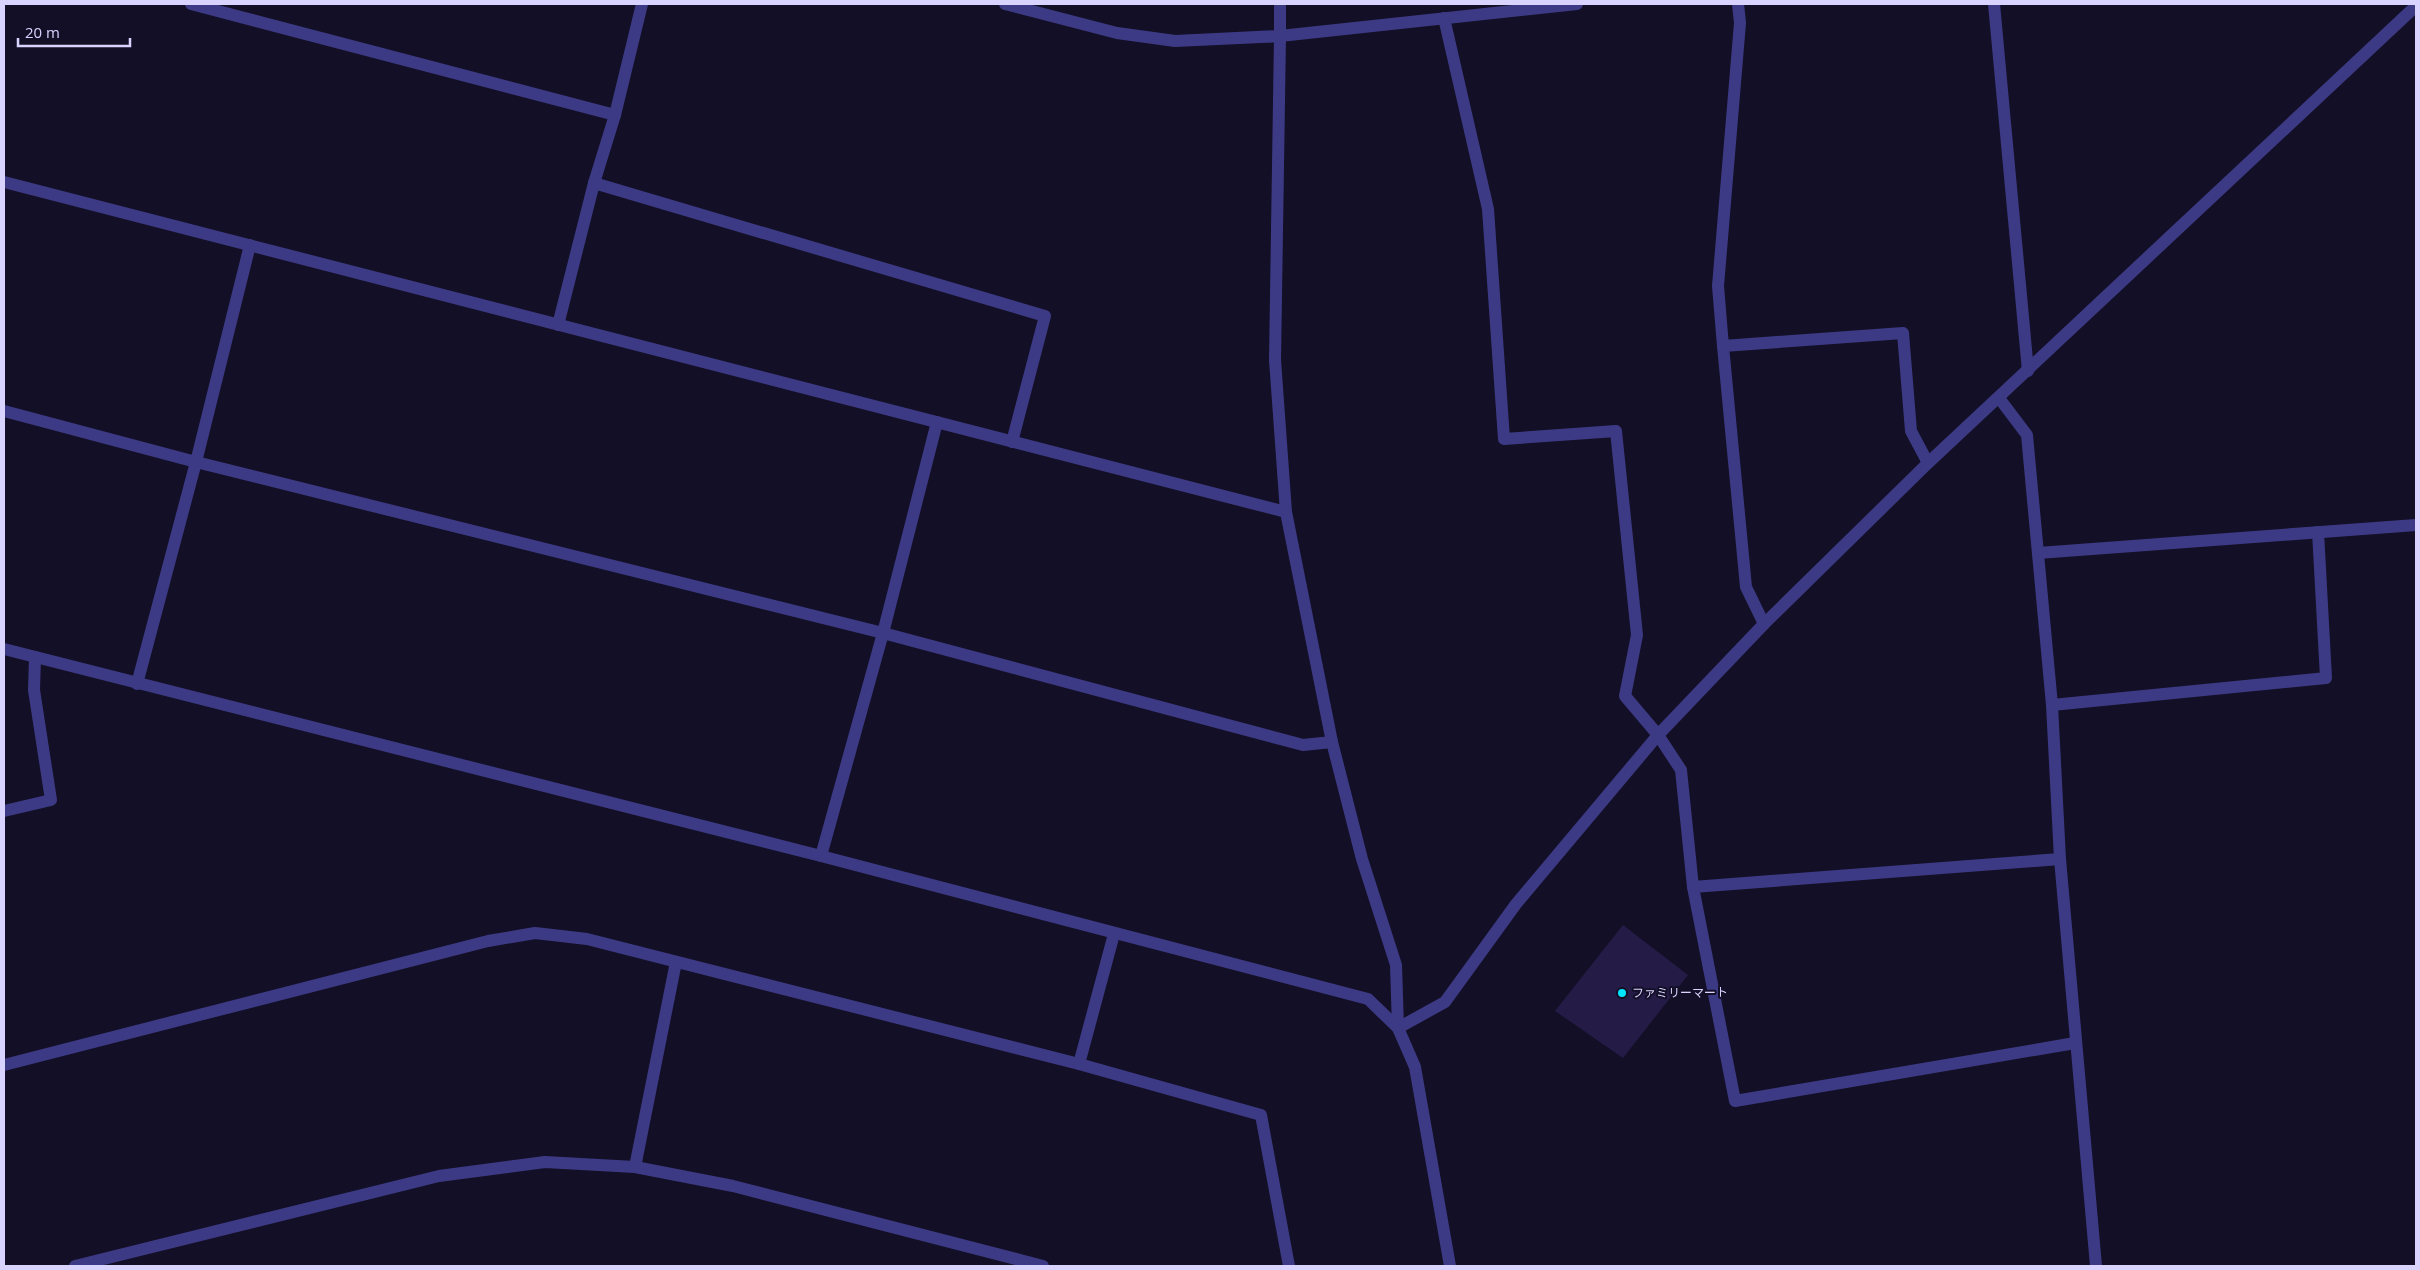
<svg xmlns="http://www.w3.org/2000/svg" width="2420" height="1270" viewBox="0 0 2420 1270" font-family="'Open Sans','Noto Sans JP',sans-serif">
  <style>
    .building { fill: #241b47 }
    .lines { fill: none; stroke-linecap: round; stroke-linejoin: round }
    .service { stroke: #3d3a85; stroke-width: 12 }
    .minor { stroke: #3d3a85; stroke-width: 12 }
    .tertiary { stroke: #3d3a85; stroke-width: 12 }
    .poi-dot { fill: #00e5ff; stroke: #130f26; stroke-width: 2 }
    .labels { text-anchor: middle; stroke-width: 4; stroke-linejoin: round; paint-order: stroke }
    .poi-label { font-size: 12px; fill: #d9d4ff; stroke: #130f26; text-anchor: start }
  </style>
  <rect width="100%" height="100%" fill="#130f26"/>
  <!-- building -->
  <path class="building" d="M1623,925L1688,975L1623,1058L1555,1011Z"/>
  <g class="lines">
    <!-- service -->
    <path class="service" d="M2052,705L2326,678L2318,532"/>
    <!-- minor -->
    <g class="minor">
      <path d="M191,4L615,115"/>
      <path d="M1005,4L1117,33L1175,41L1280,36L1275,360L1286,512L1332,742L1362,859L1396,965L1398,1028"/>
      <path d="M1280,4V36L1577,4"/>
      <path d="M1738,4L1740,23L1718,286L1723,346L1903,333L1911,431L1928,463"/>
      <path d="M1994,4L2028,371"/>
      <path d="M1444,18L1488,209L1504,439L1616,431L1637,635L1625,696L1658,735L1681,770L1693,887L2060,859"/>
      <path d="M4,182L1286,512"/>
      <path d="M594,183L615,115L642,4"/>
      <path d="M558,325L594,183L1045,316L1012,442"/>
      <path d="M1723,346L1746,587L1764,624"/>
      <path d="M1999,398L2027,435L2052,705L2060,859L2096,1266"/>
      <path d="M4,411L196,462L883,633L937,422"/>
      <path d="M2038,553L2416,525"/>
      <path d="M137,684L196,462L250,245"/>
      <path d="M4,811L51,800L34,690L35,657"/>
      <path d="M821,856L883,633L1303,745L1332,742"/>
      <path d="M1693,887L1735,1101L2075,1043"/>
      <path d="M1114,934L1079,1064L1261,1115L1289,1266"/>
      <path d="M676,962L635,1167L733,1186L1043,1266"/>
      <path d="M4,1065L488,941L535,933L587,939L1079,1064"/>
      <path d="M75,1266L439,1176L545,1162L635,1167"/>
    </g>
    <!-- tertiary -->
    <g class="tertiary">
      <path d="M4,649L821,856L1368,999L1398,1028L1415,1067L1450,1266"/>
      <path d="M1398,1028L1445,1002L1516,904L1658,735L1764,624L1928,463L2416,6"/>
    </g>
  </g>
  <!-- markers -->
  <circle class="poi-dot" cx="1622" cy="993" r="5"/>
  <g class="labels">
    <!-- poi labels -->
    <g class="poi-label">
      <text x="1632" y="997">ファミリーマート</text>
    </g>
  </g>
  <!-- border -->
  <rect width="2420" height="1270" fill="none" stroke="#d9d4ff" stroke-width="10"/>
  <!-- scale -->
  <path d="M18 38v8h112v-8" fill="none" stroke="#d9d4ff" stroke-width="2.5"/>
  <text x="25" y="38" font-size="15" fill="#d9d4ff" stroke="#130f26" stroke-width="4" paint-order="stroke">20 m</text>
</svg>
